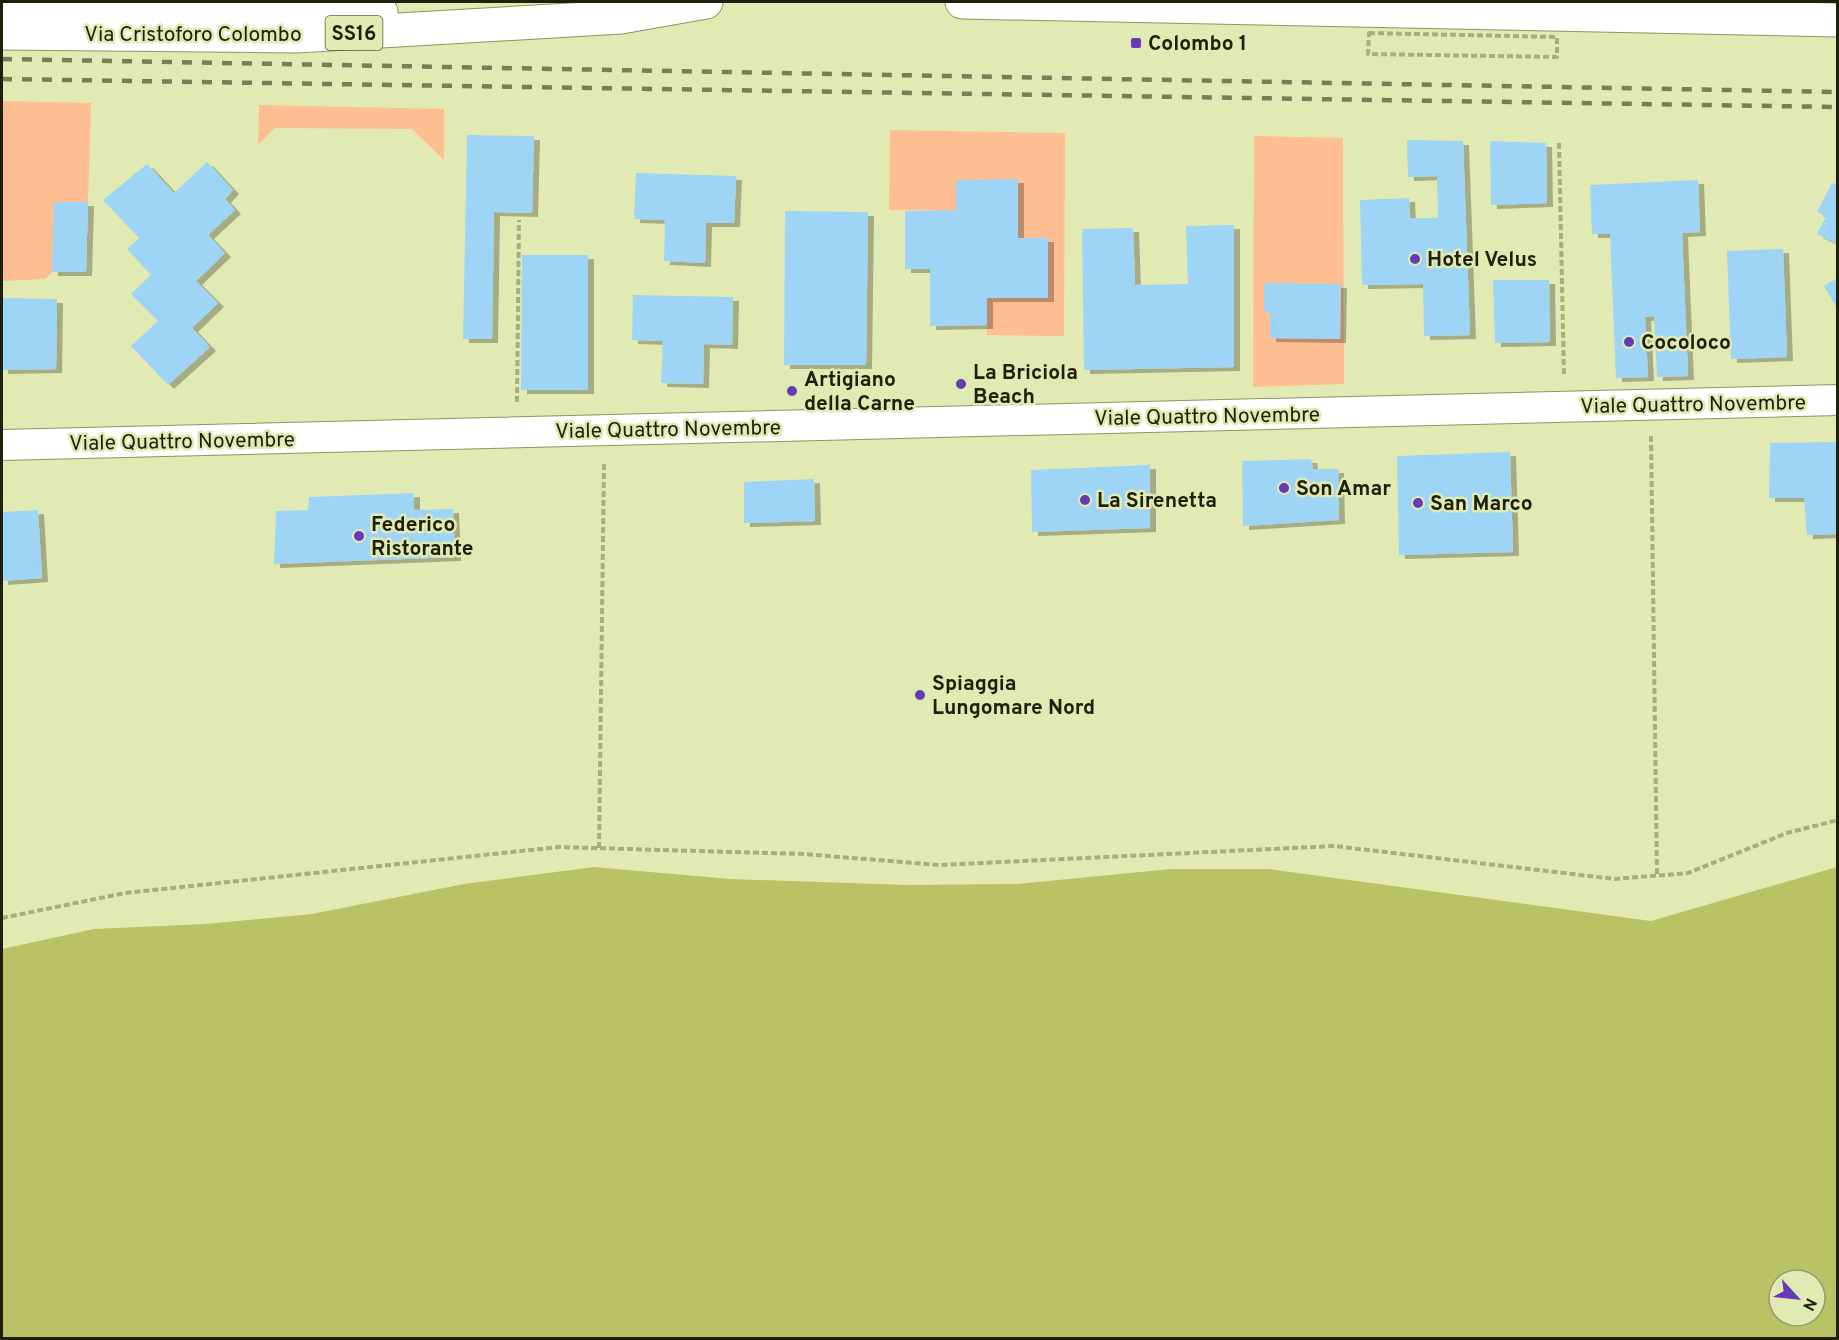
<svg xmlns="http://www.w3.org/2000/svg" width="1839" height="1340" viewBox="0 0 1839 1340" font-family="Overpass,sans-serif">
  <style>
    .green { fill: #ffbe92; fill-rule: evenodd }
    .water { fill: #b7c365; fill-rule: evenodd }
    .building { fill: #9ed5f7; filter: url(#shadow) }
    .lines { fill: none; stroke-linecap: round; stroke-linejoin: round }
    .minor-casing { stroke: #8d9560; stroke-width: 32 }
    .primary-casing { stroke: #8d9560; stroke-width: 35 }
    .path { stroke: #a6ad7f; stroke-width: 4; stroke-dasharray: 6 3; stroke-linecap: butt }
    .minor { stroke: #fff; stroke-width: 30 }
    .primary { stroke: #fff; stroke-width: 33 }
    .rail { stroke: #787d58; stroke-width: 4.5; stroke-dasharray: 10 10; stroke-linecap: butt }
    .poi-dot { fill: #663ab2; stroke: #e1eab2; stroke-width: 2 }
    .labels { text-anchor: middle; stroke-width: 5; stroke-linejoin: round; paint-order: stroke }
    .shield { fill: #e1eab2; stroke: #585d3d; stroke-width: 1.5 }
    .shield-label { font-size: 20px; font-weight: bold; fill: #1e200b }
    .street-label { font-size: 21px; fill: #1e200b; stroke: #e1eab2 }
    .poi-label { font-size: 21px; font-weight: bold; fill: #1e200b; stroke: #e1eab2; text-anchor: start }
  </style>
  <defs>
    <filter id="shadow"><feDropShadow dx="6" dy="4" stdDeviation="0" flood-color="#0004"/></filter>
  </defs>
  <rect width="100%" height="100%" fill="#e1eab2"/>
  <!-- green -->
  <g class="green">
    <path d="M2,101L91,103L88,202L52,272L45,279L2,281Z"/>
    <path d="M259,105L444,109V160L412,129L275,128L258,145Z"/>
    <path d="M890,130L1065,133L1064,336L987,335V298H1048V238H1018V179L956,180V210H889Z"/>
    <path d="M1254,136L1343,138L1344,384L1253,387ZM1265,283L1341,284L1339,339L1270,338V312H1264Z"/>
  </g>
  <!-- water -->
  <path class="water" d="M594,867L730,879L908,885L1017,884L1171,869H1268L1651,921L1837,867V1338H2V949L94,929L205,924L312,914L464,884ZM1779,1280H1815V1316H1779Z"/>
  <!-- building -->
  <g class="building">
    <path d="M467,135L534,136L532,213L494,212L492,339H463Z"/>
    <path d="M1407,140L1463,141L1470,335L1424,336L1423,284L1362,285L1360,200L1409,198L1410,218H1438L1437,176L1408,177Z"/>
    <path d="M1490,141L1546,143L1547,203L1491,205Z"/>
    <path d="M207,162L233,190L225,199L235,210L208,235L225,253L196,281L218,303L192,328L210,347L168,385L131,346L158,321L131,294L151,275L127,249L139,238L103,200L147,164L174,193Z"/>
    <path d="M636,173L736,176L734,223H706L705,263L664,261L665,220L634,219Z"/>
    <path d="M1018,179V238H1048V298H987V325L930,326V269H905V211L956,210V180Z"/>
    <path d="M1698,180L1700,232L1682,233L1688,376L1657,377L1654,316L1645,317L1648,377L1616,378L1610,234H1592L1590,185Z"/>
    <path d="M1832,183L1838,185V244L1817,234L1826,216L1817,212Z"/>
    <path d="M54,202H88L86,272H52Z"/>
    <path d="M785,211L868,212L866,365H784Z"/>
    <path d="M1234,225V367L1084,370L1082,229L1133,228L1135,285L1188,284L1186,226Z"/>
    <path d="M1783,249L1787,357L1731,359L1727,251Z"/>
    <path d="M522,255H588V390H521Z"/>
    <path d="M1838,278V310L1824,286Z"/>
    <path d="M1493,280H1549L1550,342L1495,343Z"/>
    <path d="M1264,283L1341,284L1340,339L1270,338V312H1264Z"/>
    <path d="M633,295L733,297L732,345L704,344L703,384L661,383L663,341L632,340Z"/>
    <path d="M2,298L57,299L56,369L2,370Z"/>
    <path d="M1838,442V534L1807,535L1804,498H1769L1770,443Z"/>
    <path d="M1510,452L1513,552L1399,555L1397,456Z"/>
    <path d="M1311,459L1313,469H1338L1339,520L1243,526L1242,461Z"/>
    <path d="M1150,465V528L1032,532L1031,470Z"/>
    <path d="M814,479L815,521L744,523V482Z"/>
    <path d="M414,493V510L453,509L455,557L274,564L276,511L308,510L309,497Z"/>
    <path d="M38,510L42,578L2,581V512Z"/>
  </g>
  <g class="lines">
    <defs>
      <path id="minor" d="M2,445L1838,400"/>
      <g id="primary">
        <path d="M2,2L381,12"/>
        <path d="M962,2L1838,20"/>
        <path d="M2,33L296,36L621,17L706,2"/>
      </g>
    </defs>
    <!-- minor casing -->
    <use href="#minor" class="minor-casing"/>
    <!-- primary casing -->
    <use href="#primary" class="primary-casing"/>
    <!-- path -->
    <g class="path">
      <path d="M1369,33L1557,37V57L1368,54Z"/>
      <path d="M1559,143L1564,376"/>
      <path d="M517,402L519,220"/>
      <path d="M1651,436L1657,876"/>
      <path d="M599,848L604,462"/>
      <path d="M2,918L125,893L559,847L803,854L940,865L1334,846L1615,879L1688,873L1787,833L1838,820"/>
    </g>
    <!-- minor -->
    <use href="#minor" class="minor"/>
    <!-- primary -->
    <use href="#primary" class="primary"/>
    <!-- rail -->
    <g class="rail">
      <path d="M2,59L1838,92"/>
      <path d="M2,79L1838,107"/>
    </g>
  </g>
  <!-- markers -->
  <g class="poi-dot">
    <rect x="1130" y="37" width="12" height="12" rx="3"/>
    <circle cx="1415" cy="259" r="6"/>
    <circle cx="1629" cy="342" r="6"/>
    <circle cx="961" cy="384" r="6"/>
    <circle cx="792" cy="391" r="6"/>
    <circle cx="1284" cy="488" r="6"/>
    <circle cx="1085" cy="500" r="6"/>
    <circle cx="1418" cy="503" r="6"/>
    <circle cx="359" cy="536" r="6"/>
    <circle cx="920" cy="695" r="6"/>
  </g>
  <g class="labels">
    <!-- shield labels -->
    <rect class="shield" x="325.5" y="16" width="57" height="34" rx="4.5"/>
    <g class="shield-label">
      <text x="354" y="40">SS16</text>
    </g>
    <!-- street labels -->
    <g class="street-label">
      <text x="193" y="41">Via Cristoforo Colombo</text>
      <text transform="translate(1693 404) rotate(-1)" y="7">Viale Quattro Novembre</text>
      <text transform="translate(1207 416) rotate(-1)" y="7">Viale Quattro Novembre</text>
      <text transform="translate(668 429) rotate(-1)" y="7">Viale Quattro Novembre</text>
      <text transform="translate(182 441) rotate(-1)" y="7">Viale Quattro Novembre</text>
    </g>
    <!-- poi labels -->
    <g class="poi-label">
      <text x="1148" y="50">Colombo 1</text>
      <text x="1427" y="266">Hotel Velus</text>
      <text x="1641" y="349">Cocoloco</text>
      <text x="973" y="379">La Briciola<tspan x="973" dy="24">Beach</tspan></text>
      <text x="804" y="386">Artigiano<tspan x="804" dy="24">della Carne</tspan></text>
      <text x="1296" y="495">Son Amar</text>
      <text x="1097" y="507">La Sirenetta</text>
      <text x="1430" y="510">San Marco</text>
      <text x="371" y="531">Federico<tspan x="371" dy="24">Ristorante</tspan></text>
      <text x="932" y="690">Spiaggia<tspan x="932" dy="24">Lungomare Nord</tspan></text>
    </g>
  </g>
  <!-- border -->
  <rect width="1839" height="1340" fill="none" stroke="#1e200b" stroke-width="6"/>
  <!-- north arrow -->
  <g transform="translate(1797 1298) rotate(117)"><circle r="28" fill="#e1eab2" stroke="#93996f" stroke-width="1.5"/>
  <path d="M0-4.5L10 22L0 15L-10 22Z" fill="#663ab2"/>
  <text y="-9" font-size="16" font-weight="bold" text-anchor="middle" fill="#1e200b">N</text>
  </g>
</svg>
